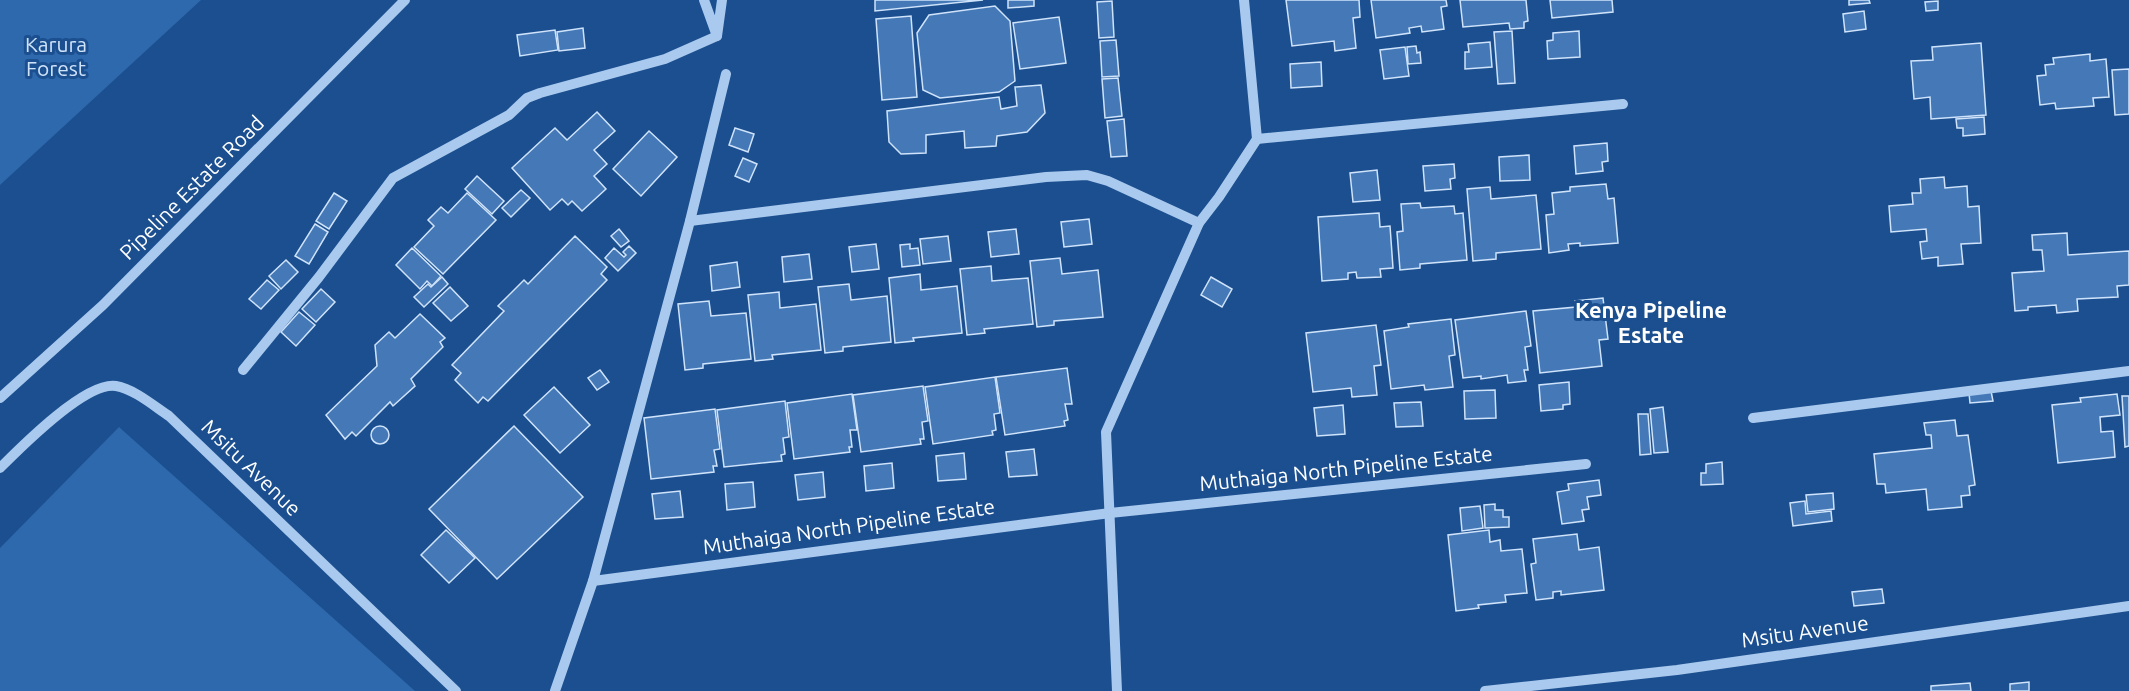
<svg xmlns="http://www.w3.org/2000/svg" width="2129" height="691" viewBox="0 0 2129 691" font-family="Ubuntu,sans-serif">
  <style>
    .green { fill: #2e69ad }
    .building { fill: #4478b7; stroke: #cfe3fa; stroke-width: 1.5 }
    .lines { fill: none; stroke-linecap: round; stroke-linejoin: round }
    .minor { stroke: #a9c9ee; stroke-width: 10 }
    .labels { text-anchor: middle; stroke-width: 6; stroke-linejoin: round; paint-order: stroke }
    .park-label { font-size: 21px; fill: #cfe3fa; stroke: #1b4f8f }
    .street-label { font-size: 21px; fill: #fff; stroke: #1b4f8f }
    .neighbourhood-label { font-size: 22px; font-weight: bold; fill: #fff; stroke: #1b4f8f }
  </style>
  <rect width="100%" height="100%" fill="#1b4f8f"/>
  <!-- green -->
  <g class="green">
    <path d="M0,0H201L0,185Z"/>
    <path d="M119,427L415,691H0V548Z"/>
  </g>
  <!-- building -->
  <g class="building">
    <path d="M875,0H983L875,11Z"/>
    <path d="M1008,0H1034V6L1008,8Z"/>
    <path d="M1286,0H1359L1360,17L1353,18L1356,48L1335,51L1334,41L1292,46Z"/>
    <path d="M1371,0H1446L1447,6L1441,7L1444,29L1422,32L1421,26L1409,28L1410,33L1376,38Z"/>
    <path d="M1460,0H1526L1528,21L1524,22V28L1510,29L1509,23L1463,27Z"/>
    <path d="M1550,0H1612L1613,12L1552,18Z"/>
    <path d="M1849,0H1869L1870,3L1849,5Z"/>
    <path d="M1112,1L1114,37L1099,38L1097,2Z"/>
    <path d="M1938,1V10L1926,11L1925,2Z"/>
    <path d="M995,6L1010,21L1015,81L999,92L940,98L923,90L917,33L929,15Z"/>
    <path d="M1864,11L1866,29L1845,32L1843,14Z"/>
    <path d="M911,16L917,97L882,100L876,19Z"/>
    <path d="M1059,17L1066,63L1020,69L1013,23Z"/>
    <path d="M583,28L585,48L559,51L557,32Z"/>
    <path d="M555,30L558,50L520,56L517,35Z"/>
    <path d="M1512,31L1515,83L1498,84L1494,32Z"/>
    <path d="M1579,31L1580,57L1548,59L1547,41L1553,40V33Z"/>
    <path d="M1116,40L1119,76L1102,77L1100,41Z"/>
    <path d="M1490,42L1492,67L1465,69V52H1469L1468,44Z"/>
    <path d="M1981,43L1986,115L1931,119L1930,97L1914,99L1911,61L1933,60L1932,47Z"/>
    <path d="M1416,46L1417,53L1420,52L1421,63L1408,64L1407,47Z"/>
    <path d="M1405,47L1409,76L1384,79L1380,50Z"/>
    <path d="M2090,54V61L2106,59L2109,97L2093,98L2094,106L2056,109L2055,103L2040,105L2037,76L2046,75L2045,65L2054,64L2053,58Z"/>
    <path d="M1321,62L1322,86L1291,88L1290,64Z"/>
    <path d="M2129,69V114L2115,115L2112,70Z"/>
    <path d="M1118,78L1122,116L1105,118L1102,79Z"/>
    <path d="M1041,85L1045,113L1027,132L997,136L996,146L965,148L964,131L926,135V153L901,154L889,142L887,111L999,97L1001,109L1017,106L1015,87Z"/>
    <path d="M597,112L615,131L594,150L607,164L594,176L606,189L582,211L572,201L568,205L562,199L550,210L512,168L555,128L567,140Z"/>
    <path d="M1984,117L1985,134L1963,136V128H1957L1956,119Z"/>
    <path d="M1124,119L1127,156L1111,157L1107,121Z"/>
    <path d="M735,128L754,134L748,152L729,145Z"/>
    <path d="M649,131L677,157L641,196L613,169Z"/>
    <path d="M1607,143L1608,161L1602,162L1603,171L1576,174L1574,146Z"/>
    <path d="M1529,155L1530,180L1500,181L1499,157Z"/>
    <path d="M743,158L757,164L749,182L735,176Z"/>
    <path d="M1454,164L1455,178L1450,179L1451,189L1425,191L1423,166Z"/>
    <path d="M1377,170L1380,200L1353,202L1350,173Z"/>
    <path d="M477,176L504,201L492,214L465,189Z"/>
    <path d="M1944,177L1945,188L1967,186L1968,207L1979,206L1981,243L1961,244L1963,264L1938,266V257L1922,259L1920,242L1927,241L1926,229L1891,232L1889,206L1913,204L1912,193H1921L1920,179Z"/>
    <path d="M1606,184L1608,199L1614,198L1618,243L1580,246V243L1568,244L1569,250L1549,253L1546,215L1554,214L1552,193L1570,191V187Z"/>
    <path d="M1490,187L1491,199L1536,195L1541,249L1496,253V259L1473,261L1467,189Z"/>
    <path d="M521,190L530,198L511,217L502,208Z"/>
    <path d="M334,193L347,201L329,229L316,221Z"/>
    <path d="M467,193L496,220L443,274L414,247L434,226L428,220L441,207L448,213Z"/>
    <path d="M1420,203L1421,208L1454,206L1455,214L1463,213L1467,260L1420,264V268L1400,270L1397,232L1403,231L1401,204Z"/>
    <path d="M1379,213L1380,227L1390,226L1393,268L1380,269L1381,277L1357,278L1356,272L1348,273V279L1322,281L1318,217Z"/>
    <path d="M1089,219L1092,244L1064,247L1061,222Z"/>
    <path d="M315,224L328,232L309,264L295,256Z"/>
    <path d="M619,229L629,241L621,247L611,236Z"/>
    <path d="M1016,229L1019,254L991,257L988,232Z"/>
    <path d="M2067,233L2068,255L2129,251V285L2117,286L2118,297L2077,299L2078,311L2057,313L2056,305L2028,307V310L2015,311L2012,273L2044,271L2042,250H2033L2032,235Z"/>
    <path d="M575,236L607,267L601,274L607,280L488,401L483,397L478,403L455,380L461,373L452,365L504,311L498,306L524,280L528,284Z"/>
    <path d="M948,236L951,261L923,264L920,239Z"/>
    <path d="M876,244L879,269L852,272L849,247Z"/>
    <path d="M910,244V249L918,248L920,265L902,267L900,245Z"/>
    <path d="M629,246L636,253L618,271L605,258L614,248L624,257L626,255L623,252Z"/>
    <path d="M412,248L441,276L432,286L427,281L420,289L396,265Z"/>
    <path d="M809,254L812,279L784,282L782,257Z"/>
    <path d="M1060,258L1062,274L1098,270L1103,317L1054,321V325L1037,327L1030,261Z"/>
    <path d="M286,260L298,272L281,289L269,276Z"/>
    <path d="M737,262L740,287L712,291L710,266Z"/>
    <path d="M991,266L992,281L1028,278L1033,324L984,329L985,333L967,335L960,269Z"/>
    <path d="M920,274L921,290L957,286L962,333L913,338L914,341L895,343L889,278Z"/>
    <path d="M442,277L448,284L424,307L414,297L428,284L431,287Z"/>
    <path d="M1211,277L1232,289L1222,307L1201,295Z"/>
    <path d="M267,280L279,290L261,309L249,299Z"/>
    <path d="M849,284L851,300L887,296L891,342L843,347V351L825,353L818,287Z"/>
    <path d="M450,287L468,306L451,321L433,303Z"/>
    <path d="M321,289L335,302L316,322L302,309Z"/>
    <path d="M779,292L780,308L816,304L821,350L772,355L773,359L755,361L748,295Z"/>
    <path d="M1603,298L1608,339L1599,340L1602,366L1540,373L1533,311L1576,307L1575,301Z"/>
    <path d="M709,301L711,316L746,313L751,359L703,364V368L685,370L678,304Z"/>
    <path d="M1526,311L1531,346L1525,347L1528,370H1524L1526,381L1508,383L1507,375L1481,379V376L1463,378L1455,320Z"/>
    <path d="M299,312L315,325L296,346L281,332Z"/>
    <path d="M420,314L445,338L440,342L443,347L411,379L415,386L393,406L390,402L356,436L352,432L345,439L326,415L377,366L375,345L389,332L395,338Z"/>
    <path d="M1451,319L1455,355L1449,356L1453,387L1425,390L1424,385L1391,389L1384,331L1409,327L1408,324Z"/>
    <path d="M1376,325L1381,365L1374,366L1377,395L1352,397L1351,388L1313,392L1306,333Z"/>
    <path d="M1067,368L1072,404H1065L1068,420L1064,421L1065,426L1005,435L996,377Z"/>
    <path d="M600,370L609,382L597,390L588,378Z"/>
    <path d="M995,377L1000,413L994,414L996,430L992,431L993,435L933,444L925,387Z"/>
    <path d="M1569,382L1570,404L1563,405V409L1541,411L1539,385Z"/>
    <path d="M923,386L928,421L922,422L924,439H920L921,444L861,452L853,395Z"/>
    <path d="M554,387L590,425L560,453L524,415Z"/>
    <path d="M1495,390L1496,418L1465,419L1464,391Z"/>
    <path d="M1991,391L1993,401L1970,403L1969,393Z"/>
    <path d="M852,394L857,430H850L852,447H849L850,452L794,459L787,403Z"/>
    <path d="M2117,394L2120,415L2100,417L2101,432L2113,431L2115,457L2058,463L2052,405L2081,402L2080,398Z"/>
    <path d="M2122,396H2129V446L2125,447Z"/>
    <path d="M785,401L789,437L783,438L785,454L781,455L782,461L724,467L717,410Z"/>
    <path d="M1421,402L1423,426L1396,427L1394,403Z"/>
    <path d="M1343,405L1345,434L1317,436L1314,408Z"/>
    <path d="M1663,407L1668,452L1654,453L1650,409Z"/>
    <path d="M715,409L720,449L714,450L717,466H713L714,472L651,479L644,418Z"/>
    <path d="M1638,414H1648L1651,454L1640,455Z"/>
    <path d="M1955,420L1957,436L1968,435L1975,485L1969,486L1970,495L1961,496L1962,507L1928,510L1926,489L1886,493L1885,484H1877L1874,454L1932,448L1931,435H1926L1924,423Z"/>
    <path d="M514,426L583,497L497,579L429,509Z"/>
    <circle cx="380" cy="435" r="9"/>
    <path d="M1034,449L1037,475L1009,477L1006,452Z"/>
    <path d="M964,453L966,479L938,481L936,456Z"/>
    <path d="M1722,462L1723,484L1701,485V473H1706V464Z"/>
    <path d="M892,463L894,488L866,491L864,466Z"/>
    <path d="M823,472L825,497L798,500L795,475Z"/>
    <path d="M1599,480L1601,495L1587,497L1589,509L1582,510L1584,521L1562,524L1557,492L1569,490L1568,484Z"/>
    <path d="M753,482L755,507L727,510L725,484Z"/>
    <path d="M680,491L683,517L655,519L652,494Z"/>
    <path d="M1833,493L1834,509L1808,512L1806,495Z"/>
    <path d="M1805,501L1806,514L1831,511L1832,521L1793,526L1790,503Z"/>
    <path d="M1495,504V510H1503V517H1509V527L1485,528L1484,505Z"/>
    <path d="M1480,506L1483,528L1462,531L1460,508Z"/>
    <path d="M446,530L475,558L449,583L421,555Z"/>
    <path d="M1489,530L1490,542L1500,540L1501,551L1522,549L1527,593L1505,595L1506,602L1478,605L1479,608L1456,611L1448,535Z"/>
    <path d="M1577,534L1579,550L1599,547L1604,590L1561,595V591L1553,592V598L1536,600L1531,564L1536,563L1533,539Z"/>
    <path d="M1882,589L1884,603L1854,606L1852,592Z"/>
    <path d="M2029,682V691H2010V684Z"/>
    <path d="M1970,683L1971,691H1931V686Z"/>
  </g>
  <g class="lines">
    <!-- minor -->
    <g class="minor">
      <path d="M704,0L717,36L722,0"/>
      <path d="M1257,139L1623,104"/>
      <path d="M690,221L1046,177L1087,175L1108,181L1199,223"/>
      <path d="M243,370L319,277L393,178L509,115L527,98L540,93L665,59L717,36"/>
      <path d="M0,398L103,305L405,0"/>
      <path d="M1753,418L2129,371"/>
      <path d="M0,468C21,447 86,381 116,386C134,389 154,406 169,416L456,691"/>
      <path d="M593,581L1110,513L1586,464"/>
      <path d="M555,691L593,581L690,221L726,74"/>
      <path d="M1117,691L1106,432L1199,223L1219,197L1257,139L1244,0"/>
      <path d="M1485,691L1677,670L2129,606"/>
    </g>
  </g>
  <g class="labels">
    <!-- park labels -->
    <g class="park-label">
      <text x="56" y="52">Karura<tspan x="56" dy="24">Forest</tspan></text>
    </g>
    <!-- street labels -->
    <g class="street-label">
      <text transform="translate(192 188) rotate(-45)" y="7">Pipeline Estate Road</text>
      <text transform="translate(251 468) rotate(44)" y="7">Msitu Avenue</text>
      <text transform="translate(1346 469) rotate(-6)" y="7">Muthaiga North Pipeline Estate</text>
      <text transform="translate(849 527) rotate(-8)" y="7">Muthaiga North Pipeline Estate</text>
      <text transform="translate(1805 632) rotate(-8)" y="7">Msitu Avenue</text>
    </g>
    <!-- neighbourhood labels -->
    <g class="neighbourhood-label">
      <text x="1651" y="318">Kenya Pipeline<tspan x="1651" dy="25">Estate</tspan></text>
    </g>
  </g>
</svg>
